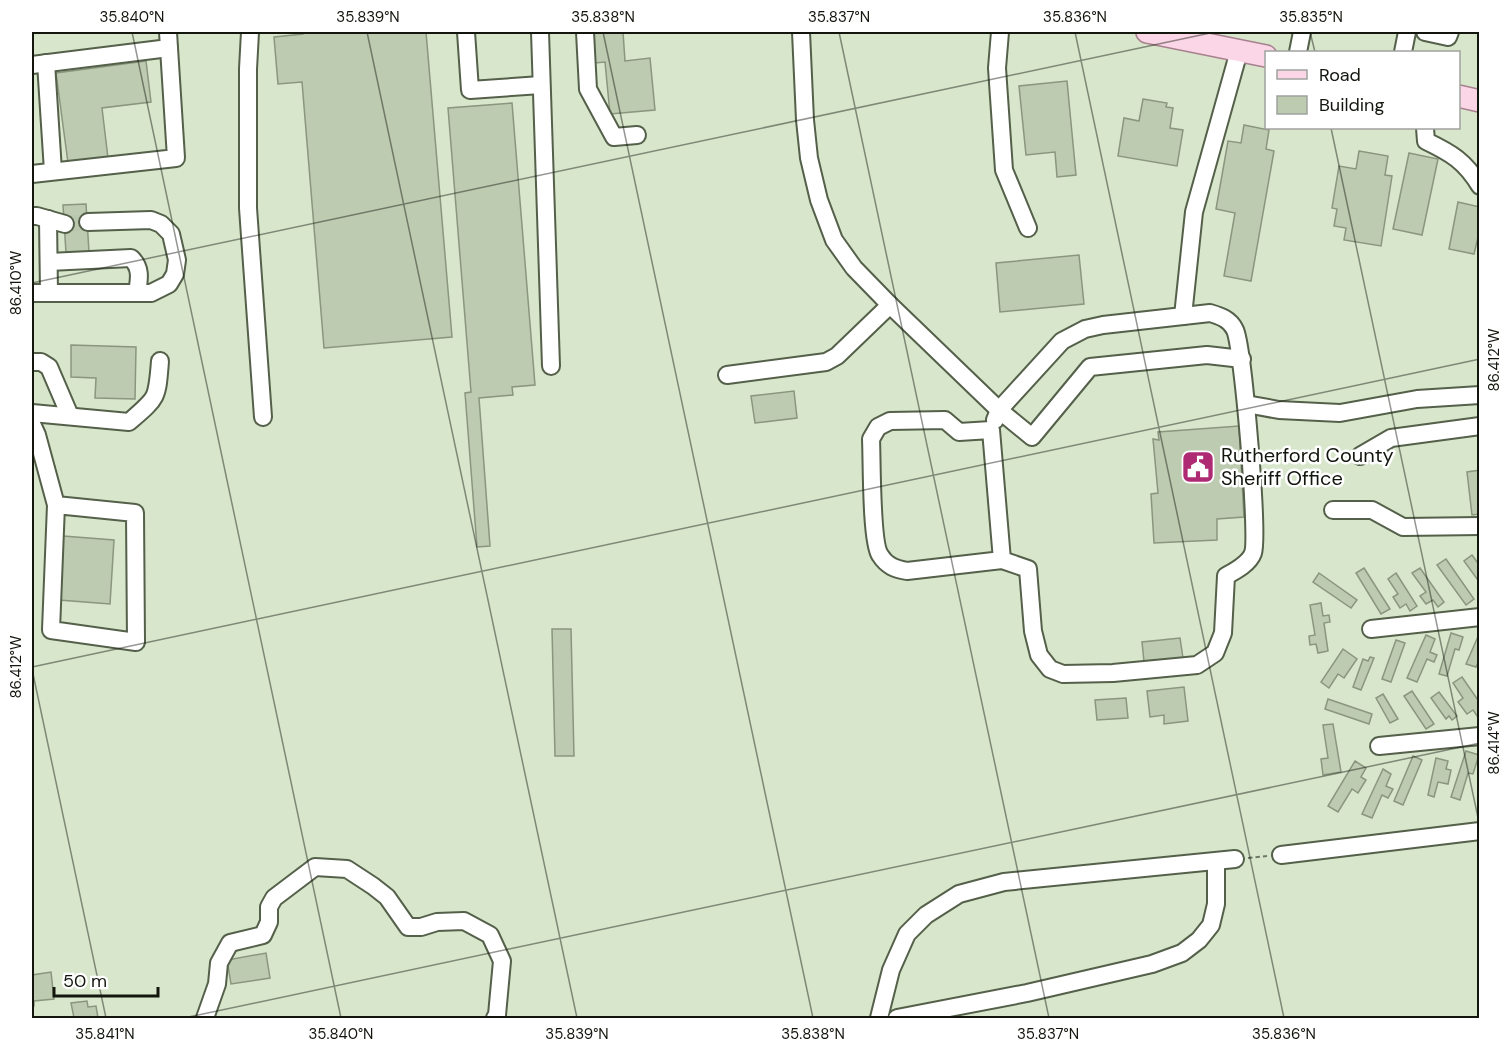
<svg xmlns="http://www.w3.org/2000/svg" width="1511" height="1050" viewBox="0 0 1511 1050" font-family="'DM Sans',sans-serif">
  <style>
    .building { fill: #bdcbb1; stroke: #8a967e; stroke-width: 1.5 }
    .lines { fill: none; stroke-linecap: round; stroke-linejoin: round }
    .minor-tunnel { stroke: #bac7af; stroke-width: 16; stroke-dasharray: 16 8; stroke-linecap: butt }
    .minor-casing { stroke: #546049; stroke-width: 20 }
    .major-casing { stroke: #a8818f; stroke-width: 24 }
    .path { stroke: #6f7867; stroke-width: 2; stroke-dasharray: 4.5 3; stroke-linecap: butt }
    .minor { stroke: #fff; stroke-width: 16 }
    .major { stroke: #fbd6e6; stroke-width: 21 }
    .ticks { fill: none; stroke: #12160d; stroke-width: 1.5; stroke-opacity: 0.45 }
    .labels { text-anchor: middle; stroke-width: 5; stroke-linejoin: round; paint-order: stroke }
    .poi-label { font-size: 20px; fill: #12160d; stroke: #fff; text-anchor: start }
    .neatline { fill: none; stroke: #12160d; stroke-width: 2 }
    .ticks-label { font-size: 15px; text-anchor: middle; fill: #12160d }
  </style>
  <rect width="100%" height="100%" fill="#d8e6cc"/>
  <!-- building -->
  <g class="building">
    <path d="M303,32H426L452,337L324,348L302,82L278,84L274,37L303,34Z"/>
    <path d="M623,32L625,61L650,58L655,110L610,114L605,62L595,63L592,33Z"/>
    <path d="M146,61L151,102L102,108L108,158L68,163L56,73Z"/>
    <path d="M1067,81L1076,175L1057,177L1055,152L1026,155L1019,86Z"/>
    <path d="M1143,99L1167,103L1166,107L1173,108L1170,128L1183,130L1177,166L1118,156L1124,118L1139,121Z"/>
    <path d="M512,103L535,385L512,387L513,395L479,398L490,546L477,547L465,393L471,392L448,108Z"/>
    <path d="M1244,125L1269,130L1266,149L1274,151L1251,281L1224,276L1235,213L1216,209L1228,141L1241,143Z"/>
    <path d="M1359,151L1388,156L1385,175L1392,176L1381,246L1344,240L1346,228L1334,226L1337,209L1332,208L1339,166L1356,169Z"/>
    <path d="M1409,153L1438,159L1422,235L1393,229Z"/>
    <path d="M1458,202L1480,207V229L1474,254L1449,249Z"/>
    <path d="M86,204L89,252L66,253L63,205Z"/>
    <path d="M1079,255L1084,304L1000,312L996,263Z"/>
    <path d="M71,345L136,347L135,399L95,398L96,378L71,377Z"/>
    <path d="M794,391L797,418L755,423L751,396Z"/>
    <path d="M1239,426L1244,517L1217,519V540L1154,543L1151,494L1158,493L1153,439L1159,440L1158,432Z"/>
    <path d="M1480,470V514L1472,515L1467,472Z"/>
    <path d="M63,536L114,540L110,604L59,600Z"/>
    <path d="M1472,555L1480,566V583L1464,561Z"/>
    <path d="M1446,559L1474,599L1466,605L1437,565Z"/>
    <path d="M1364,568L1390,609L1381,614L1356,573Z"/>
    <path d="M1420,568L1444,602L1438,607L1433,600L1426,604L1420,596L1426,592L1412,573Z"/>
    <path d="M1319,573L1357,600L1351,608L1313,582Z"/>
    <path d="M1396,573L1417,606L1410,611L1406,604L1400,608L1393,597L1398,594L1388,579Z"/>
    <path d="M1321,603L1323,616L1329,615L1330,622L1324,623L1328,651L1318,653L1316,644L1310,645L1309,636L1315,635L1310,605Z"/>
    <path d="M552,629H571L574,756H555Z"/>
    <path d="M1480,632V658L1476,667L1466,664Z"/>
    <path d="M1451,633L1463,637L1459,650L1455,649L1447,676L1439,674Z"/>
    <path d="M1426,635L1435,639L1430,652L1437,655L1434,662L1427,659L1417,682L1407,678Z"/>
    <path d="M1180,638L1183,658L1144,662L1142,642Z"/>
    <path d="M1396,640L1405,643L1391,682L1382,679Z"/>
    <path d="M1343,649L1357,659L1344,678L1338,674L1329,688L1321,682Z"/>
    <path d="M1370,657L1374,658L1361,690L1353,687L1363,659L1368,661Z"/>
    <path d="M1462,677L1480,703V720L1473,710L1467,714L1458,702L1463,698L1453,683Z"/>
    <path d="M1184,687L1188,721L1164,724V715L1150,717L1147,691Z"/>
    <path d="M1412,691L1434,724L1426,729L1404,696Z"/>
    <path d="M1439,692L1457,716L1452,720L1449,716L1446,719L1431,698Z"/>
    <path d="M1383,694L1398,719L1390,723L1376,698Z"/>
    <path d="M1126,698L1128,718L1097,720L1095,700Z"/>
    <path d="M1328,699L1372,714L1369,724L1325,709Z"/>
    <path d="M1333,724L1341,772L1323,775L1321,759L1328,758L1323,725Z"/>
    <path d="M1466,751L1479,755L1473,774L1468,773L1460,800L1451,797Z"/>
    <path d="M1413,756L1422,760L1403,805L1394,801Z"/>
    <path d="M1436,758L1448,761L1446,769L1451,770L1448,784L1438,782L1434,797L1428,795Z"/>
    <path d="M1355,761L1366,768L1361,777L1366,780L1358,793L1352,789L1338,812L1328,806Z"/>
    <path d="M1383,769L1391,774L1386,786L1393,789L1388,798L1382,795L1372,818L1362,814Z"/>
    <path d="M266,953L270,978L231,984L227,960Z"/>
    <path d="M51,972L54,999L34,1001V1006H32V975Z"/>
    <path d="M87,1001L88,1007L96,1006L98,1018H74L71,1003Z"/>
  </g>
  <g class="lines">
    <!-- minor-tunnel -->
    <path class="minor-tunnel" d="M65,224L88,222"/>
    <defs>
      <g id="minor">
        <path d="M250,32L248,69V208L263,417"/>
        <path d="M466,32L470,90L541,85"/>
        <path d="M540,32L551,366"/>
        <path d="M585,32L588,89L614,137L637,135"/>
        <path d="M801,32L805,120L809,158L819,200L834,240L854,268L890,305L999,410L1062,341L1085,329L1103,325L1210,313C1220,316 1230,319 1235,330C1243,347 1259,537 1253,553C1249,564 1235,571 1226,576L1223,633L1215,653L1197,665L1113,673L1063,674L1050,669L1039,655L1033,631L1028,569L1002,560L907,571C895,569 887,566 880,555C871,542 872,460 871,439L878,427L890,421L945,420L959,432L991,430L1002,560"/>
        <path d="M1000,32L997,68L1004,170L1028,228"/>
        <path d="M1425,32L1448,37L1450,32"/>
        <path d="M1298,52L1302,32"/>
        <path d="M1403,52L1407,32"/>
        <path d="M46,63L53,171"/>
        <path d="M32,65L169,48L168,32"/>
        <path d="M1425,128L1426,141C1451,153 1465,161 1480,186"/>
        <path d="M32,174L176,158L169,48"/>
        <path d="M32,216H37L65,224"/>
        <path d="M48,219L49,293"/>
        <path d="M49,262L131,258C142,268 139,280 137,293"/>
        <path d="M32,293H151L169,284L175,274L177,260L171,234L161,224L151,220L88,222"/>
        <path d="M1183,316L1194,212L1239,51"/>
        <path d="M32,362H41L49,367L70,416"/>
        <path d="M727,375L826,362L837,356L890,305"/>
        <path d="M1246,404L1279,410L1340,413L1417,399L1480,395"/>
        <path d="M32,413L129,422C158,397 157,399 160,361"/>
        <path d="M995,420L999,410L1032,437L1090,367L1207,355L1242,359"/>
        <path d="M32,424L37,435L56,505L51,630L136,642L135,513L56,505"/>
        <path d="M1360,456L1391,438L1480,426"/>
        <path d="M1333,510H1372L1403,527L1480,526"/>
        <path d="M1371,629L1480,617"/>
        <path d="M1379,746L1480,736"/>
        <path d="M1281,855L1480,831"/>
        <path d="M205,1018L217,984L219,963L230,943L263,935L269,922V907L274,898L315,867L347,869L373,886L387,897L408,927H421L437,922L464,921L490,935L502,961L497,1015L495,1018"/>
        <path d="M879,1018L891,970L907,934L926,915L959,894L1004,882L1235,859"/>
        <path d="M897,1018L1027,993L1152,964L1182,953L1199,940L1211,925L1216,904V862"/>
      </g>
      <g id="major">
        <path d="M1147,32L1266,56"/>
        <path d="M1458,96L1480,101"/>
      </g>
    </defs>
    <!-- minor casing -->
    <use href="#minor" class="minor-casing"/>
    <!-- major casing -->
    <use href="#major" class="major-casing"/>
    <!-- path -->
    <path class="path" d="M1248,858L1267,856"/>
    <!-- minor -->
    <use href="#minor" class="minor"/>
    <!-- major -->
    <use href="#major" class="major"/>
  </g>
  <!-- ticks -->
  <path class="ticks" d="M132,32L341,1018M367,32L577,1018M603,32L813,1018M839,32L1049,1018M1075,32L1284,1018M1310,32L1315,52M1331,128L1480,827M32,283L1215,32M32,667L1480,359M32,669L106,1018M184,1018L1480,743"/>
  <!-- icons -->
  <defs>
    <symbol id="civic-square" viewBox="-11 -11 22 22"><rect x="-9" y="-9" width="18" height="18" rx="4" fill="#ae2b73" stroke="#fff"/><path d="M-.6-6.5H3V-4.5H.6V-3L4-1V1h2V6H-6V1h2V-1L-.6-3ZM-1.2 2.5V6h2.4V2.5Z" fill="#fff"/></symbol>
  </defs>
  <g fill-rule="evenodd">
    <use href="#civic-square" x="1179" y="448" width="38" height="38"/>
  </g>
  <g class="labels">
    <!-- poi labels -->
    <g class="poi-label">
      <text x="1221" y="462">Rutherford County<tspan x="1221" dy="23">Sheriff Office</tspan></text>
    </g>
  </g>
  <!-- border -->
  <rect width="1511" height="1050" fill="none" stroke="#ffffff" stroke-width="66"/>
  <!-- legend -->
  <rect x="1265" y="51" width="195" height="78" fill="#ffffff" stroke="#a0a29e" stroke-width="1.5"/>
  <rect x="1277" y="70" width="30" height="9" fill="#fbd6e6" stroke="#a0a29e" stroke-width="1.5"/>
  <text x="1319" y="81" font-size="18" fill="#12160d">Road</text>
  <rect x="1277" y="96" width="30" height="18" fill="#bdcbb1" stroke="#a0a29e" stroke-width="1.5"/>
  <text x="1319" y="111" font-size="18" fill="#12160d">Building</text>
  <!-- scale -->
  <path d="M54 987v9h104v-9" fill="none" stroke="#12160d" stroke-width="3"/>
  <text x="63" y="987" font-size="18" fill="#12160d" stroke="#ffffff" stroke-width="4.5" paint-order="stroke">50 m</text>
  <rect x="33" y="33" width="1445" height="984" class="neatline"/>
  <g class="ticks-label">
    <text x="132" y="22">35.840°N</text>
    <text x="368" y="22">35.839°N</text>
    <text x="603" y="22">35.838°N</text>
    <text x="839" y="22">35.837°N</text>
    <text x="1075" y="22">35.836°N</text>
    <text x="1311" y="22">35.835°N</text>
    <text transform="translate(16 283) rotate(-90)" y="5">86.410°W</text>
    <text transform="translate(1494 360) rotate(-90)" y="5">86.412°W</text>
    <text transform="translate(16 667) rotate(-90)" y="5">86.412°W</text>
    <text transform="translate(1494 743) rotate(-90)" y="5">86.414°W</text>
    <text x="105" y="1039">35.841°N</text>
    <text x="341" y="1039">35.840°N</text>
    <text x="577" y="1039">35.839°N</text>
    <text x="813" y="1039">35.838°N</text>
    <text x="1048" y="1039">35.837°N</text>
    <text x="1284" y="1039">35.836°N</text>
  </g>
</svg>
